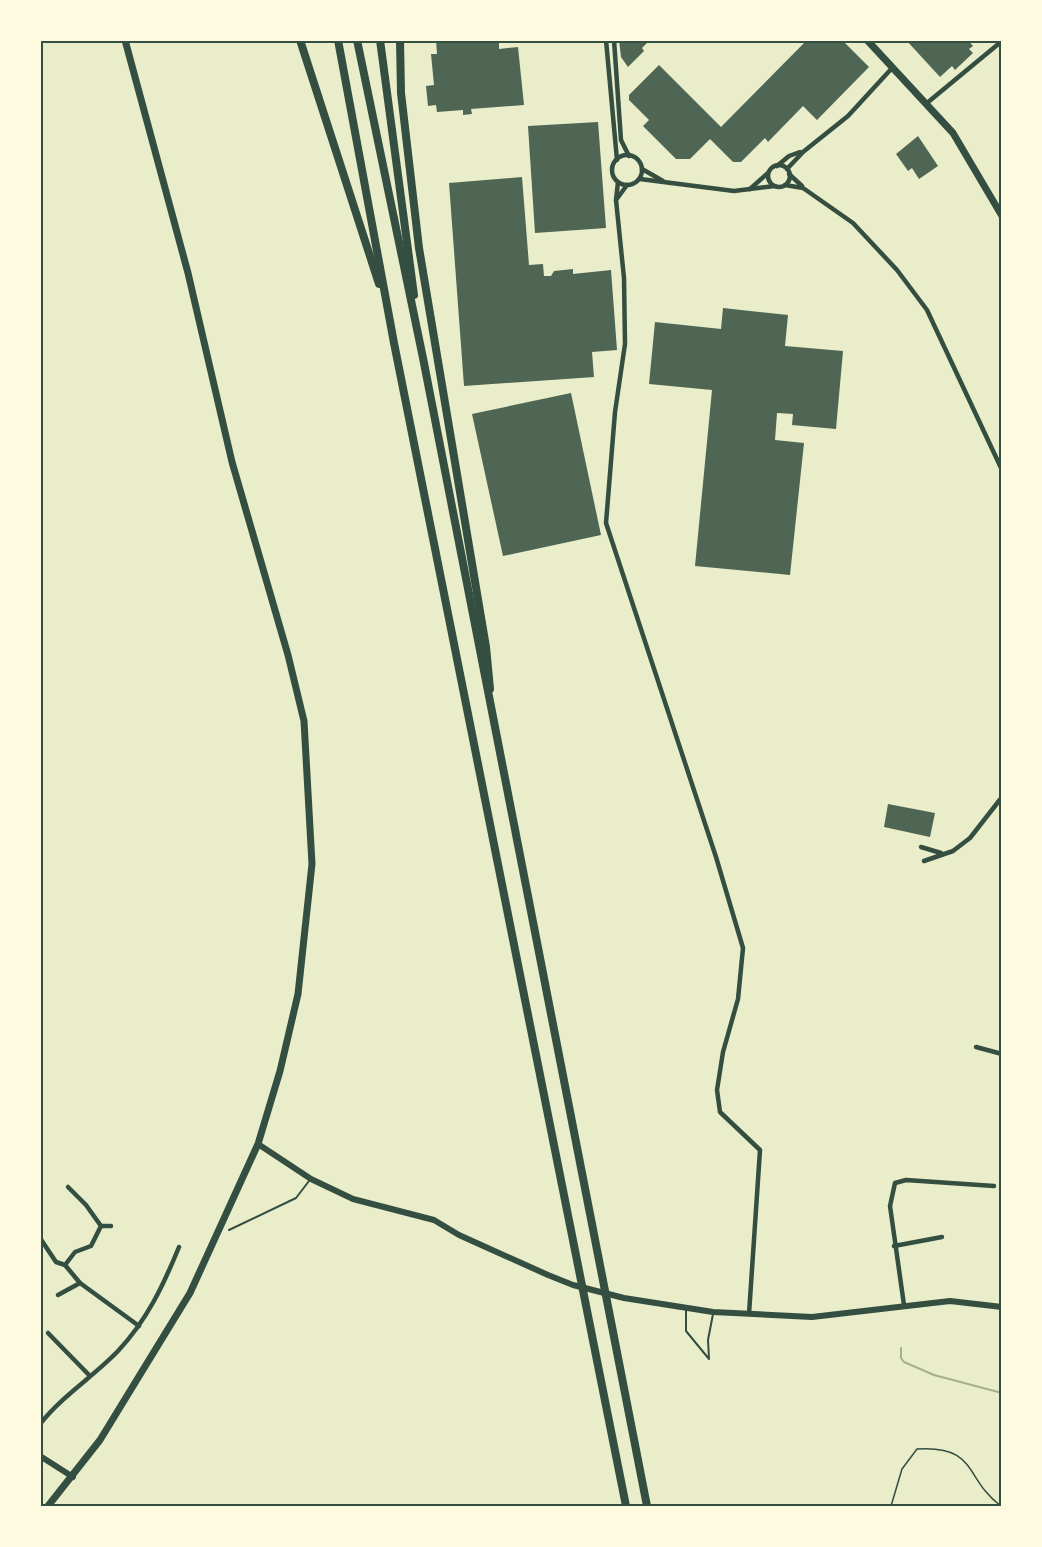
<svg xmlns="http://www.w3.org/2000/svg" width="1042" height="1547" viewBox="0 0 1042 1547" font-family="'Varela Round',sans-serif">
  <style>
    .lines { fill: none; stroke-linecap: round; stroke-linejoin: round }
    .stream { stroke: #a3b18a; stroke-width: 2 }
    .building { fill: #4f6655 }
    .path { stroke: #344e41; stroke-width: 1.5 }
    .service { stroke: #344e41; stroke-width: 2 }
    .minor { stroke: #344e41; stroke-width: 4.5 }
    .secondary { stroke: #344e41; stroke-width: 6 }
    .primary { stroke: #344e41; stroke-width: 7 }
    .trunk { stroke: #344e41; stroke-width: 7 }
    .motorway { stroke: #344e41; stroke-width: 8 }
    .neatline { fill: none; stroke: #344e41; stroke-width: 2 }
  </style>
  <rect width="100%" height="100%" fill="#e9edc9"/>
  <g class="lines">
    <!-- stream -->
    <path class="stream" d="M901,1348V1358L904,1362L934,1375L1002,1393"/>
  </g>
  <!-- building -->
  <g class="building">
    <path d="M436,40H499V49L518,47L524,105L471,109L472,114L463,115V110L437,112L436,105L428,106L426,86L434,85L431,54H437Z"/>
    <path d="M619,40H650L642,48L644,51L628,67L621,57Z"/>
    <path d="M807,40H842L869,67L817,120L803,106L768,142L765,138L741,162H733L710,139L690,159H676L643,126L649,120L629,100V95L659,65L721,127Z"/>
    <path d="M906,40H968L973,46L969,49L973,53L955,70L952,66L940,77Z"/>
    <path d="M598,122L606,228L535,233L528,126Z"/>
    <path d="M918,136L938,166L919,179L912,168L908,171L896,154Z"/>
    <path d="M522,177L529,265L543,264L544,276H551L554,271L573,269V274L611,270L617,350L592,352L594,377L464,386L449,183Z"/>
    <path d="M723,308L788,315L785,346L843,351L836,429L792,425L793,414L777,413L775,440L804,443L790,575L695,566L712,390L649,384L655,322L721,329Z"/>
    <path d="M571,393L601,535L503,556L472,414Z"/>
    <path d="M888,804L935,813L930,837L884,827Z"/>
  </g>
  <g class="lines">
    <!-- path -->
    <path class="path" d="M891,1506L902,1469L917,1449C978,1445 964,1479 1001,1506"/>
    <!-- service -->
    <g class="service">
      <path d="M229,1230L296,1198L309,1181"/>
      <path d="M686,1310V1331L709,1359L708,1340L713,1314"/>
    </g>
    <!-- minor -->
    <g class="minor">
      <path d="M606,40L617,160"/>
      <path d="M614,40L621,140L629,156"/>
      <path d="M927,103L1002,41"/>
      <circle cx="627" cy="170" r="15"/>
      <circle cx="779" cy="176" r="11"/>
      <path d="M777,166L789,156L800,152"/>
      <path d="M642,169L663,181"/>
      <path d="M787,169L803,152L848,116L893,67"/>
      <path d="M789,174L802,186"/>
      <path d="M640,179L734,191L775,186"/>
      <path d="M618,182L616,200L624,278L625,344L615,412L606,523L716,857L743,948L738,999L723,1052L717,1090L720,1112L760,1150L749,1314"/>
      <path d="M785,185L803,188L853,223L897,270L927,310L1002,470"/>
      <path d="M750,189L768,173"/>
      <path d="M616,200L627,185"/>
      <path d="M921,847L941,853"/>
      <path d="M924,861L953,851L970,838L1002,797"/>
      <path d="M976,1047L1002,1054"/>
      <path d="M101,1226H111"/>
      <path d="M40,1238L56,1262L65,1265L80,1283L139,1326"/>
      <path d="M894,1246L942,1237"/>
      <path d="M65,1265L75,1252L91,1246L101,1226L86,1205L68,1187"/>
      <path d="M58,1295L80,1283"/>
      <path d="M904,1305L890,1206L895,1183L906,1180L994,1186"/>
      <path d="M48,1333L89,1375"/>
      <path d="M40,1424C63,1395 93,1377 118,1351C147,1320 163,1286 179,1247"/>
    </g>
    <!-- secondary -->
    <g class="secondary">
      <path d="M258,1144L311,1179L353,1199L434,1220L459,1235L548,1275L573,1285L624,1298L713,1312L812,1317L950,1301L1002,1307"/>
      <path d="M40,1456L73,1477"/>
    </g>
    <!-- primary -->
    <path class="primary" d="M867,40L953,133L1002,216"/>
    <!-- trunk -->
    <path class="trunk" d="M48,1506L100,1440L190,1293L258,1144L280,1071L298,994L312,864L304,721L288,655L232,462L188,273L125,40"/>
    <!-- motorway -->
    <g class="motorway">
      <path d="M300,40L379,284"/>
      <path d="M338,40L394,343L626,1506"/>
      <path d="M357,40L423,358L647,1506"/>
      <path d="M380,40L414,295"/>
      <path d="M400,40L401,93L419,248L486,647L490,689"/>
    </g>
  </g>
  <!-- border -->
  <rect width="1042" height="1547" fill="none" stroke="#fefae0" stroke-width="84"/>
  <rect x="42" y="42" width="958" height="1463" class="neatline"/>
</svg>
